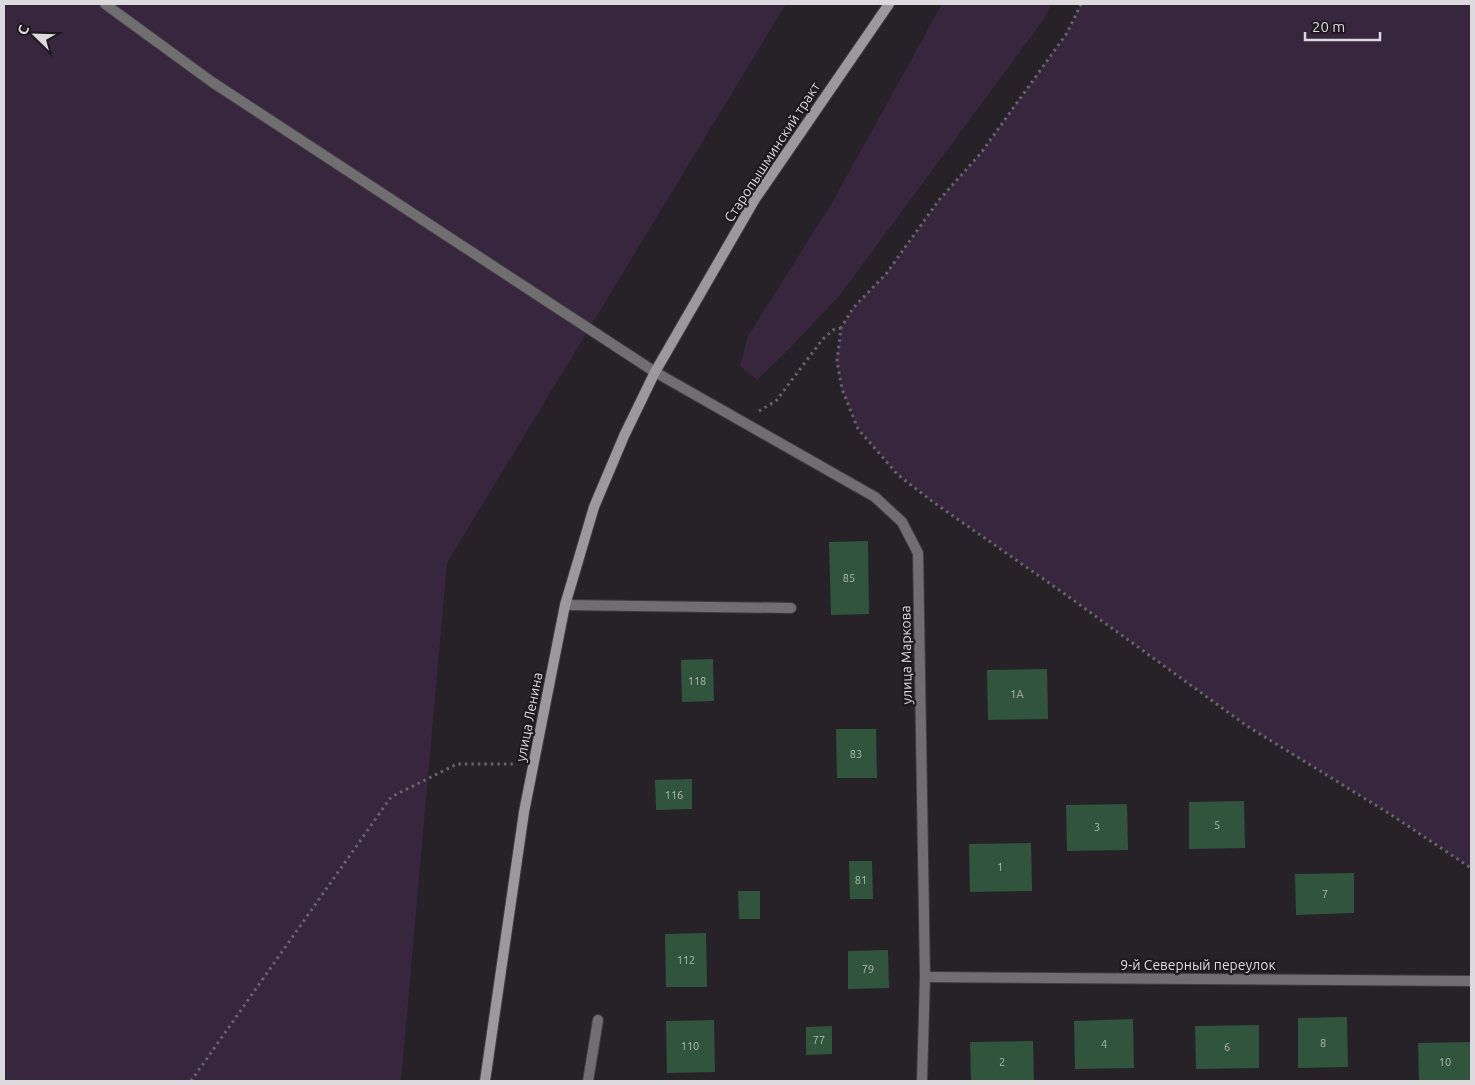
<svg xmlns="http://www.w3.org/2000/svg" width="1475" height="1085" viewBox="0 0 1475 1085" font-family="Ubuntu,sans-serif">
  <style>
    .green { fill: #37263e }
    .building { fill: #31543c }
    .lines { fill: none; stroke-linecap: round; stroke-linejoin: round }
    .lane-casing { stroke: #403c41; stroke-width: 12 }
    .street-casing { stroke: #403c41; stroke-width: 12 }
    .secondary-casing { stroke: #403c41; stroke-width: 12 }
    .path { stroke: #686469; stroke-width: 3; stroke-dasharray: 2.5 4; stroke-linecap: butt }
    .lane { stroke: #716e71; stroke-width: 10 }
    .street { stroke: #716e71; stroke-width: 10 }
    .secondary { stroke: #9c999e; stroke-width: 10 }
    .labels { text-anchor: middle; stroke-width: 4.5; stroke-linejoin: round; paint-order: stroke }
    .number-label { font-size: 11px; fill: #b2b8b6 }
    .street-label { font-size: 14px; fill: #dddade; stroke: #1d191e }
  </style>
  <rect width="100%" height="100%" fill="#262228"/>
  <!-- green -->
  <g class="green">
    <path d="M4,4H786L447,563L401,1081H4Z"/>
    <path d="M942,4H1051L1044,19L840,295L792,346L757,380L740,366L748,336L833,201Z"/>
    <path d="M1081,4H1471V868L1390,814L1247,726L1062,592L933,502L898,475L858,429L842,389L837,361L841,328L853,308L886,274L939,200L981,153L1067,33Z"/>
  </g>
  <!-- building -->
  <g class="building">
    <path d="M868,541L869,614L831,615L829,542Z"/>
    <path d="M713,659L714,701L682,702L681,660Z"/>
    <path d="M1047,669L1048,719L988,720L987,670Z"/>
    <path d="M836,729H876L877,778H837Z"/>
    <path d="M692,779V809L656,810L655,780Z"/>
    <path d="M1244,801L1245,848L1189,849V802Z"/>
    <path d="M1127,804L1128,850L1067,851L1066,805Z"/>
    <path d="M1031,843L1032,891L970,892L969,844Z"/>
    <path d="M849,861H872L873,899H850Z"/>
    <path d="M1354,873V913L1296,915L1295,874Z"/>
    <path d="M738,891H760V919H739Z"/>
    <path d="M706,933L707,987H666L665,934Z"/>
    <path d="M888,950L889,988L848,989V951Z"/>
    <path d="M1347,1017L1348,1067L1298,1068V1018Z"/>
    <path d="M1133,1019L1134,1068L1075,1069L1074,1021Z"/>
    <path d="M714,1020L715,1072L667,1073L666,1021Z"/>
    <path d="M1259,1025V1068L1196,1069L1195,1026Z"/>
    <path d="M832,1026V1054L806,1055V1027Z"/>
    <path d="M1033,1041L1034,1081H971L970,1042Z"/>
    <path d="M1471,1042V1081H1419L1418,1043Z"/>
  </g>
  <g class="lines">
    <defs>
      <g id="lane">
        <path d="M105,4L212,82L655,372"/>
        <path d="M588,1081L598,1020"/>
      </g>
      <g id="street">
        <path d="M655,372L875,497L902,522L918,553L925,977L922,1081"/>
        <path d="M565,605L791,608"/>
        <path d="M925,977L1471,981"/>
      </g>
      <path id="secondary" d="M485,1081L524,812L565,605L594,507L624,436L655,372L755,199L889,4"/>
    </defs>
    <!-- lane casing -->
    <use href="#lane" class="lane-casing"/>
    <!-- street casing -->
    <use href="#street" class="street-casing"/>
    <!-- secondary casing -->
    <use href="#secondary" class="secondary-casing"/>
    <!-- path -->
    <g class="path">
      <path d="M1081,4L1067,33L981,153L939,200L886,274L853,308L841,328L837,361L842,389L858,429L898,475L933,502L1062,592L1247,726L1390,814L1471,868"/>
      <path d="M759,411L776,401L822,340L833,330L841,328"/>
      <path d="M191,1081L391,797L457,764H517"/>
    </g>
    <!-- lane -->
    <use href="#lane" class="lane"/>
    <!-- street -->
    <use href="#street" class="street"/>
    <!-- secondary -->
    <use href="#secondary" class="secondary"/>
  </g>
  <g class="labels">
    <!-- number labels -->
    <g class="number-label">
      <text x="849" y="582">85</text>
      <text x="697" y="685">118</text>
      <text x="1017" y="698">1А</text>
      <text x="856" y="758">83</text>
      <text x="674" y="799">116</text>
      <text x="1217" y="829">5</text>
      <text x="1097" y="831">3</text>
      <text x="1000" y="871">1</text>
      <text x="861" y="884">81</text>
      <text x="1325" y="898">7</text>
      <text x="686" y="964">112</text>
      <text x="868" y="973">79</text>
      <text x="819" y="1044">77</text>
      <text x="1323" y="1047">8</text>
      <text x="1104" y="1048">4</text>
      <text x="690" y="1050">110</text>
      <text x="1227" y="1051">6</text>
      <text x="1002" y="1066">2</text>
      <text x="1445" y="1066">10</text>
    </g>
    <!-- street labels -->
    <g class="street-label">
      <text transform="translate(772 152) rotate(-57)" y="5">Старопышминский тракт</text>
      <text transform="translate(906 655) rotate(-91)" y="5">улица Маркова</text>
      <text transform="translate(529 717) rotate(-79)" y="5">улица Ленина</text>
      <text x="1198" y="970">9-й Северный переулок</text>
    </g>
  </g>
  <!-- border -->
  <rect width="1475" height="1085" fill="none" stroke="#dddade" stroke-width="10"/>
  <!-- north arrow -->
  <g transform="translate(35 35) rotate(293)" stroke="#1d191e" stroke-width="4" paint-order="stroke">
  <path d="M0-4L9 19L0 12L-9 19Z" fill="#dddade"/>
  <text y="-8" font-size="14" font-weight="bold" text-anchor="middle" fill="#dddade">С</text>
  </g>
  <!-- scale -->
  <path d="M1305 32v8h75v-8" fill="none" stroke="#dddade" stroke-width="2.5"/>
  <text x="1312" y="32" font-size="15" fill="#dddade" stroke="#1d191e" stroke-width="4" paint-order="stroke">20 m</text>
</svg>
